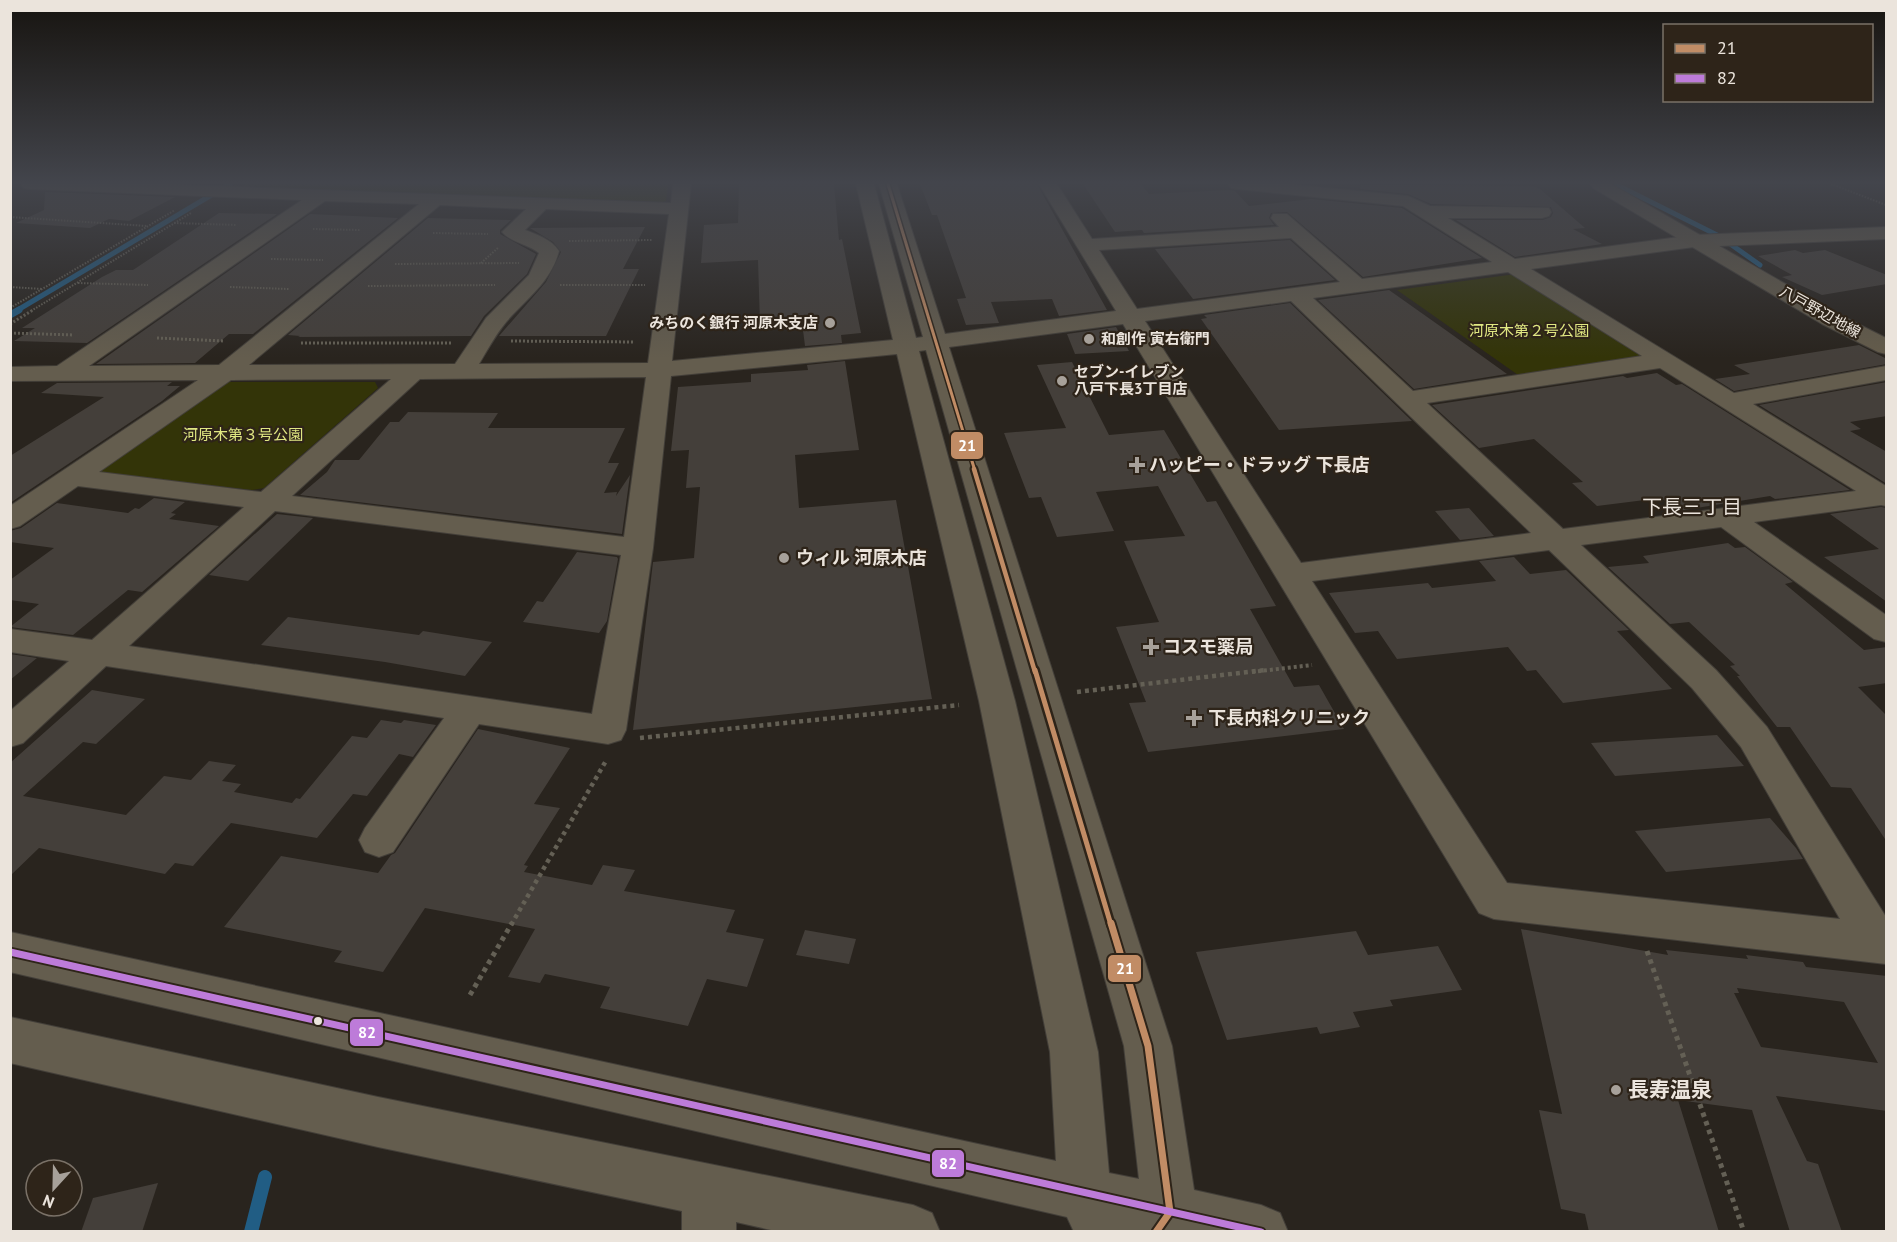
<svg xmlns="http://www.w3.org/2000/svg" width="1897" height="1242" viewBox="0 0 1897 1242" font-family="'PT Sans','Noto Sans JP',sans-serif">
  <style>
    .green { fill: #333408 }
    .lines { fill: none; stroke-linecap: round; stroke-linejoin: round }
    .stream-far2 { stroke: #215d84; stroke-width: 5 }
    .stream-far1 { stroke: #215d84; stroke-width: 7 }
    .stream { stroke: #215d84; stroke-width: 14 }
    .building { fill: #443f3a; fill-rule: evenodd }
    .minor-casing { stroke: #433f39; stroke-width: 2 }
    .major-casing { stroke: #433f39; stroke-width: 2 }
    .path-far4 { stroke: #646055; stroke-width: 2; stroke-dasharray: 1.5 1.5; stroke-linecap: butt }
    .path-far3 { stroke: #646055; stroke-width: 3; stroke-dasharray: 2 2; stroke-linecap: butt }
    .path-far2 { stroke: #646055; stroke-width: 4; stroke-dasharray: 3 3; stroke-linecap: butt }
    .path-far1 { stroke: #646055; stroke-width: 4.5; stroke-dasharray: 4 4; stroke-linecap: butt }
    .path { stroke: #646055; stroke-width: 5; stroke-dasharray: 4.5 4.5; stroke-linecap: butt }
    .minor { fill: #645d4e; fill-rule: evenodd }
    .major { fill: #645c4b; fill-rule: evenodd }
    .bus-1-far3-casing { stroke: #2e2419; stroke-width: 6 }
    .bus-1-far2-casing { stroke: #2e2419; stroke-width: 9 }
    .bus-1-far1-casing { stroke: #2e2419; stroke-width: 10 }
    .bus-1-casing { stroke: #2e2419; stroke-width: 11 }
    .bus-2-casing { stroke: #2e2419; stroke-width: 11 }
    .bus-1-far3 { stroke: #c18c65; stroke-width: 3 }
    .bus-1-far2 { stroke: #c18c65; stroke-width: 4.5 }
    .bus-1-far1 { stroke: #c18c65; stroke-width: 5 }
    .bus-1 { stroke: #c18c65; stroke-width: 7 }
    .bus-2 { stroke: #bd7bd9; stroke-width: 7 }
    .poi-dot { fill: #a7a19a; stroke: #2e2419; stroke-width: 2 }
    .bus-dot { fill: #ebe4dc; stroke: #2e2419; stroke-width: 2 }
    .labels { text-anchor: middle; stroke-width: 4.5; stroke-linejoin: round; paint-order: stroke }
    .far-street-label { font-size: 15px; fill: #ebe4dc; stroke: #2e2419 }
    .far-poi-label { font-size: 15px; font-weight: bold; fill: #ebe4dc; stroke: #2e2419; text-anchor: start }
    .far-park-label { font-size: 15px; fill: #e0e782; stroke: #2e2419 }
    .poi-label { font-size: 18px; font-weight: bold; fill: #ebe4dc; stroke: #2e2419; text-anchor: start }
    .neighbourhood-label { font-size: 20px; fill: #ebe4dc; stroke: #2e2419 }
    .near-poi-label { font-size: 21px; font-weight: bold; fill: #ebe4dc; stroke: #2e2419; text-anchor: start }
    .line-badge { stroke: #2e2419; stroke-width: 2 }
    .badge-label { font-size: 16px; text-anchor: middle; font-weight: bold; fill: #fff }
  </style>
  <rect width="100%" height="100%" fill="#29241e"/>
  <!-- green -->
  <g class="green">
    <path d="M246,184H668L666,201L658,204L238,189Z"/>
    <path d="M1516,274L1650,357L1521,377L1397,290Z"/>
    <path d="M220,382H375L378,388L264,488L252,490L94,472Z"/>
  </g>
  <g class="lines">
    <!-- stream-far2 -->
    <g class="stream-far2">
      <path d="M1615,184L1719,236L1760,265"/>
      <path d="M16,311L230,184"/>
    </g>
    <!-- stream-far1 -->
    <path class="stream-far1" d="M10,315L19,310"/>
    <!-- stream -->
    <path class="stream" d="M251,1232L265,1177"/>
  </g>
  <!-- building -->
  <g class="building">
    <path d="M739,184H834L839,240L842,239L861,333L841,335L842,343L805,346L802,322L760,324L758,260L701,263L704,225L738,223Z"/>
    <path d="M920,184H1037L1107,310L1059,316L1052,299L991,302L999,323L966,325L957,299L966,298L937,215H932Z"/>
    <path d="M1083,184H1141L1149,194L1230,190L1235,191L1249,206L1311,199L1402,208L1482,258L1363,277L1287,212L1271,213L1269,218L1274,225L1144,233L1142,230L1115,232Z"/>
    <path d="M1361,185L1533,186L1540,189L1585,228L1573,229L1602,244L1515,257L1456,220H1543L1551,217L1553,213L1551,207L1431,204L1408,194L1360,189Z"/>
    <path d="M45,192L175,197L129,221L109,219L90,228L16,223L44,210Z"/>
    <path d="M219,213L277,214L87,343L14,341L35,328H22L102,277L116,270H133Z"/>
    <path d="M310,214L398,218L253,334H229L195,363L96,364Z"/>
    <path d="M428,218L511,220L500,230V234L536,254L527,274L484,316L471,336L298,337L300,336L288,335Z"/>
    <path d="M645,227L623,269H639L606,336H499L546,282L561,252L553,242L530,228Z"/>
    <path d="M1290,240L1335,280L1193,299L1155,249Z"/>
    <path d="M1795,250L1803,253L1825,250L1887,275V284L1822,295L1782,277L1792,275L1758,256Z"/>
    <path d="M1389,290L1447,331L1507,374L1414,389L1318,300Z"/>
    <path d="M1290,303L1412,421L1279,430L1201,319L1207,318L1204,315Z"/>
    <path d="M1116,327L1129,351L1075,354L1067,334Z"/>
    <path d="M1859,345L1887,359V364L1734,391L1715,379L1750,374L1734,365Z"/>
    <path d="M845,361L859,450L795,455L799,508L896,500L932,699L633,730L653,562L694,558L700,487L686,488L689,450L671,451L678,387L751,382V374L808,370L807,365Z"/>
    <path d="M1072,362L1109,435L1164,430L1207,502L1216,501L1276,606L1250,609L1294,687L1319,685L1344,729L1148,752L1129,703L1146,702L1116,627L1159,622L1124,541L1185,536L1158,486L1096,492L1114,531L1057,537L1041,497L1029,498L1004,433L1066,428L1037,365Z"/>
    <path d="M1657,373L1676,385L1682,384L1850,490L1775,499L1770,496L1678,511L1661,498L1597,506L1572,483L1583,482L1534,439L1479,448L1432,405L1623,376L1627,378Z"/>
    <path d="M172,382L167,386H180L162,401L10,503V456L104,397L41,393L57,383Z"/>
    <path d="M1887,382V416L1850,422L1861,429L1850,431L1887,452V484L1759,405Z"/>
    <path d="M408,412L498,413L488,428H625L608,463H619L604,493L617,492L616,496L630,475L622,534L300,495L327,472L335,460H359L390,422H399Z"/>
    <path d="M154,498L185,502L171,513L176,514L169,519L219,526L142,592L128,590L73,635L10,627L39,604L10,600V580L54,548L10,542V531L21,528L57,503L128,513L135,508L139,509Z"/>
    <path d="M1881,507L1887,508V602L1824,557L1879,549L1830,514Z"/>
    <path d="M1469,508L1494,536L1460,540L1435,511Z"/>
    <path d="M277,514L313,518L248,581L209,575Z"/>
    <path d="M1728,543L1735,548L1745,547L1793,582L1785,584L1864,650L1887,647V683L1858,687L1887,716V842L1851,788L1831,787L1790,727H1777L1737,676H1740L1730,666L1735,665L1689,622L1670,624L1608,567L1649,563L1643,556Z"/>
    <path d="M577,552L617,557L618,559L607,621L599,633L523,622L537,601L543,602Z"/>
    <path d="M1514,557L1530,574L1566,570L1629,630L1617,631L1672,689L1563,703L1536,670L1527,671L1508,647L1397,659L1378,631L1355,633L1329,593L1428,583L1432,588L1496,581L1479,561Z"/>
    <path d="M288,617L419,635L423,631L492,642L465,676L385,662L261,645Z"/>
    <path d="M10,654L37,658L10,680Z"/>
    <path d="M92,690L145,699L96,744L83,742L23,796L126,815L164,776L191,780L209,761L236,765L222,781L241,784L234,792L292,803L296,798L300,799L352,736L367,738L381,720L401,723L404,720L436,725L413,757L399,754L367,796L353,794L317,838L231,823L193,866L175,863L165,874L39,848L10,876V763Z"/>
    <path d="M478,729L570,748L534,804L560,808L524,865L528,866L524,872L592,885L603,865L635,870L624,891L735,910L726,932L764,939L747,987L707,979L688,1026L600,1008L610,987L545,974L540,983L508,977L535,929L425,908L383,972L334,962L342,951L224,927L281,856L378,873L391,855L395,853Z"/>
    <path d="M1717,735L1744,766L1615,776L1591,743Z"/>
    <path d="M1770,818L1796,848L1803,859L1666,872L1635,831Z"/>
    <path d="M1521,929L1668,955L1666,950L1748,959L1746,955L1803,962L1806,967L1887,976V1111L1776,1096L1807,1161L1818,1164L1842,1232H1790L1752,1110L1678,1100L1719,1232H1589L1585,1214L1561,1209L1539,1110L1562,1114ZM1737,988L1844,1002L1878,1063L1761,1047L1734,993H1739Z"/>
    <path d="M805,930L856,939L849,964L796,955Z"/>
    <path d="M1356,931L1368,955L1438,946L1462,990L1390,1000L1393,1006L1353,1012L1360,1027L1320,1034L1317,1027L1227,1040L1196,952Z"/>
    <path d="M158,1183L142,1232H81L93,1198Z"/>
  </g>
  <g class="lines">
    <defs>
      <g id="minor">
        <path d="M21,184H163L671,203L673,184H691L672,361L893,340L856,184H874L916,338L923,337L879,184H897L945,334L1116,311L1039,184H1057L1092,239L1279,227L1271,218L1273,214H1287L1362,279L1492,262L1403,206L1237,189L1231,188L1228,184H1288L1408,196L1430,206L1549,208L1551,212L1549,216L1542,218H1448L1515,259L1694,235L1886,227V239L1694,247L1531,269L1734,393L1886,366V380L1753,404L1886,486V506L1881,505L1754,522L1886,615V642L1874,639L1721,527L1581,545L1716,670L1767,727L1886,917V964L1494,919L1479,913L1123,324L949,347L1172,1046L1194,1190L1261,1205L1280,1213L1288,1232H1074L1067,1217L10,972V932L1056,1161L1050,1052L979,701L897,354L671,376L653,548L626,730L621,740L608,744L479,724L393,852L379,857L365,852L359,840L365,828L444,718L106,666L23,743L10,747V711L69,661L10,652V629L92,640L244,507L78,486L20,526L10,529V506L198,380L10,381V367L57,366L302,200L30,189L24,188ZM325,201L419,204L219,365L89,366ZM440,205L526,209L502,232C510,242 528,244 539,253L529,275L486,318L455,364L249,365ZM546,209L669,214L648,363L479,364C488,349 496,334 507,321C527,298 551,282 559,251C551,239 538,235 525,230ZM1291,238L1340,282L1137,309L1099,250ZM1508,272L1642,356L1413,391L1313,298ZM1291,301L1531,533L1301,563L1145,321ZM926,350L1124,1046L1139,1179L1109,1173L1098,1052L1015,701L919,351ZM1660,368L1856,491L1563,529L1427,403ZM646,377L624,537L292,496L420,379ZM391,379L261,492L99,472L231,380ZM275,511L621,555L592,714L129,646ZM1549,550L1692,688L1741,747L1840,919L1507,883L1312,581Z"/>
        <path d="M10,1017L378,1097L913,1205L932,1213L940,1232H780L736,1222V1232H682V1211L378,1147L10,1063Z"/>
      </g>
      <path id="major" d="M1590,184H1611L1838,314L1886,338V354L1878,352L1822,324L1593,188Z"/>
    </defs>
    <!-- minor casing -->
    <use href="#minor" class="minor-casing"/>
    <!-- major casing -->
    <use href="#major" class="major-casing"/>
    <!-- path-far4 -->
    <g class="path-far4">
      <path d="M1831,184L1886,205"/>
      <path d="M10,217L147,226"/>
      <path d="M174,223L237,225"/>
      <path d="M313,229L360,230"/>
      <path d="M433,233L488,234"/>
      <path d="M569,241L652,240"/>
      <path d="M271,259L323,260"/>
      <path d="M481,263L498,248"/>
      <path d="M395,264L519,263"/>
      <path d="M78,283L148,285"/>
      <path d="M560,285H645"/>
      <path d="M368,286L495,285"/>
      <path d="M10,287L42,289"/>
      <path d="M230,287L289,289"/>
      <path d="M10,308L175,210"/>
      <path d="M31,311L191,213"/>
    </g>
    <!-- path-far3 -->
    <g class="path-far3">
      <path d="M10,324L33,310"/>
      <path d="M10,333L74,335"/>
      <path d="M157,338L224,341"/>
      <path d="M511,341L635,342"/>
      <path d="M301,343H452"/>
    </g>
    <!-- path-far2 -->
    <path class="path-far2" d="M1252,672L1312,665"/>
    <!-- path-far1 -->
    <g class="path-far1">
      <path d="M1077,692L1265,670"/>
      <path d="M640,738L959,705"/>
      <path d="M511,925L607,759"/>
    </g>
    <!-- path -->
    <g class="path">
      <path d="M1647,951L1744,1232"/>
      <path d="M470,995L512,923"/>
    </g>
    <!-- minor -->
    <use href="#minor" class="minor"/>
    <!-- major -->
    <use href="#major" class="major"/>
    <defs>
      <path id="bus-1-far3" d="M888,184L975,471"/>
      <path id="bus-1-far2" d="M974,469L1035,672"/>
      <path id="bus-1-far1" d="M1035,670L1111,925"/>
      <path id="bus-1" d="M1111,923L1148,1046L1170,1212L1156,1232"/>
      <path id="bus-2" d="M10,952L1261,1232"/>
    </defs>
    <!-- bus-1-far3 casing -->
    <use href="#bus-1-far3" class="bus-1-far3-casing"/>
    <!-- bus-1-far2 casing -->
    <use href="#bus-1-far2" class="bus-1-far2-casing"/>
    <!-- bus-1-far1 casing -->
    <use href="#bus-1-far1" class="bus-1-far1-casing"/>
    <!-- bus-1 casing -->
    <use href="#bus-1" class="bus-1-casing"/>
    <!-- bus-2 casing -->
    <use href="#bus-2" class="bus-2-casing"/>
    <!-- bus-1-far3 -->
    <use href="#bus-1-far3" class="bus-1-far3"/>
    <!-- bus-1-far2 -->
    <use href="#bus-1-far2" class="bus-1-far2"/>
    <!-- bus-1-far1 -->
    <use href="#bus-1-far1" class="bus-1-far1"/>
    <!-- bus-1 -->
    <use href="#bus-1" class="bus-1"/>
    <!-- bus-2 -->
    <use href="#bus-2" class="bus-2"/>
  </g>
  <!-- sky -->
  <linearGradient id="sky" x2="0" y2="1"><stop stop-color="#171410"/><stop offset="0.51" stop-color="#43454c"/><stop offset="1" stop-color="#43454c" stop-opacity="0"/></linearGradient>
  <rect width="1897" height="358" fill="url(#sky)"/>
  <!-- markers -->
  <g class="poi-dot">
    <circle cx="830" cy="323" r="6"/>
    <circle cx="1089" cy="339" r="6"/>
    <circle cx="1062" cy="381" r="6"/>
    <path d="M1134 456h6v6h6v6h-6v6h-6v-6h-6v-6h6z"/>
    <circle cx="784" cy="558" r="6"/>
    <path d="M1148 638h6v6h6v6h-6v6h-6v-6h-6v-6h6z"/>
    <path d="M1191 709h6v6h6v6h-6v6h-6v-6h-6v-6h6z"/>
    <circle cx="1616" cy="1090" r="6"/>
  </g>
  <circle class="bus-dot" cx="318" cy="1021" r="5"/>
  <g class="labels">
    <!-- far-street labels -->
    <g class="far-street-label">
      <text transform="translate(1820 312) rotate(29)" y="5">八戸野辺地線</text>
    </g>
    <!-- far-poi labels -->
    <g class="far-poi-label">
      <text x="818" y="328" text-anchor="end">みちのく銀行 河原木支店</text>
      <text x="1101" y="344">和創作 寅右衛門</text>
      <text x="1074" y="377">セブン-イレブン<tspan x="1074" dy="17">八戸下長3丁目店</tspan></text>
    </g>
    <!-- far-park labels -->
    <g class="far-park-label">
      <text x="1529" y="336">河原木第２号公園</text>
      <text x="243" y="440">河原木第３号公園</text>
    </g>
    <!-- poi labels -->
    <g class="poi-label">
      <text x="1149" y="471">ハッピー・ドラッグ 下長店</text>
      <text x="796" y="564">ウィル 河原木店</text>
      <text x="1163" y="653">コスモ薬局</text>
      <text x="1208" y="724">下長内科クリニック</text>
    </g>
    <!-- neighbourhood labels -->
    <g class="neighbourhood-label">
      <text x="1692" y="514">下長三丁目</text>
    </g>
    <!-- near-poi labels -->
    <g class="near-poi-label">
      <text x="1628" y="1097">長寿温泉</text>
    </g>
  </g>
  <g class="line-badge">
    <rect x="950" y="431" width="34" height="29" rx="6" fill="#c18c65"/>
    <rect x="1107" y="954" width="35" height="29" rx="6" fill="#c18c65"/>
    <rect x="349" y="1018" width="35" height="29" rx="6" fill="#bd7bd9"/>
    <rect x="931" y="1149" width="34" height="29" rx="6" fill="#bd7bd9"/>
  </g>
  <g class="badge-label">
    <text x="967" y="451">21</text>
    <text x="1125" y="974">21</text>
    <text x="367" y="1038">82</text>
    <text x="948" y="1169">82</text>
  </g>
  <!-- border -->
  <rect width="1897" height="1242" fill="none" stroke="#ebe4dc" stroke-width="24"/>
  <!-- legend -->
  <rect x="1663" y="24" width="210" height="78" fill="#2e2419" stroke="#7a7167" stroke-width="1.5"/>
  <rect x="1675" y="44" width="30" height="9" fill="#c18c65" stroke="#7a7167" stroke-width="1.5"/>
  <text x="1717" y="54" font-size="18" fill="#ebe4dc">21</text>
  <rect x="1675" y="74" width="30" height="9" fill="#bd7bd9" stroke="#7a7167" stroke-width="1.5"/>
  <text x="1717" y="84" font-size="18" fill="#ebe4dc">82</text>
  <!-- north arrow -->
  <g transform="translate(54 1188) rotate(202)"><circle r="28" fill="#2e2419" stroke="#7a7167" stroke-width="1.5"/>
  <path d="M0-4.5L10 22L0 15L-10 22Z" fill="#a7a19a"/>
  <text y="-9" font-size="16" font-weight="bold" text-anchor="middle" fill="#ebe4dc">N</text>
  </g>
</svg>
